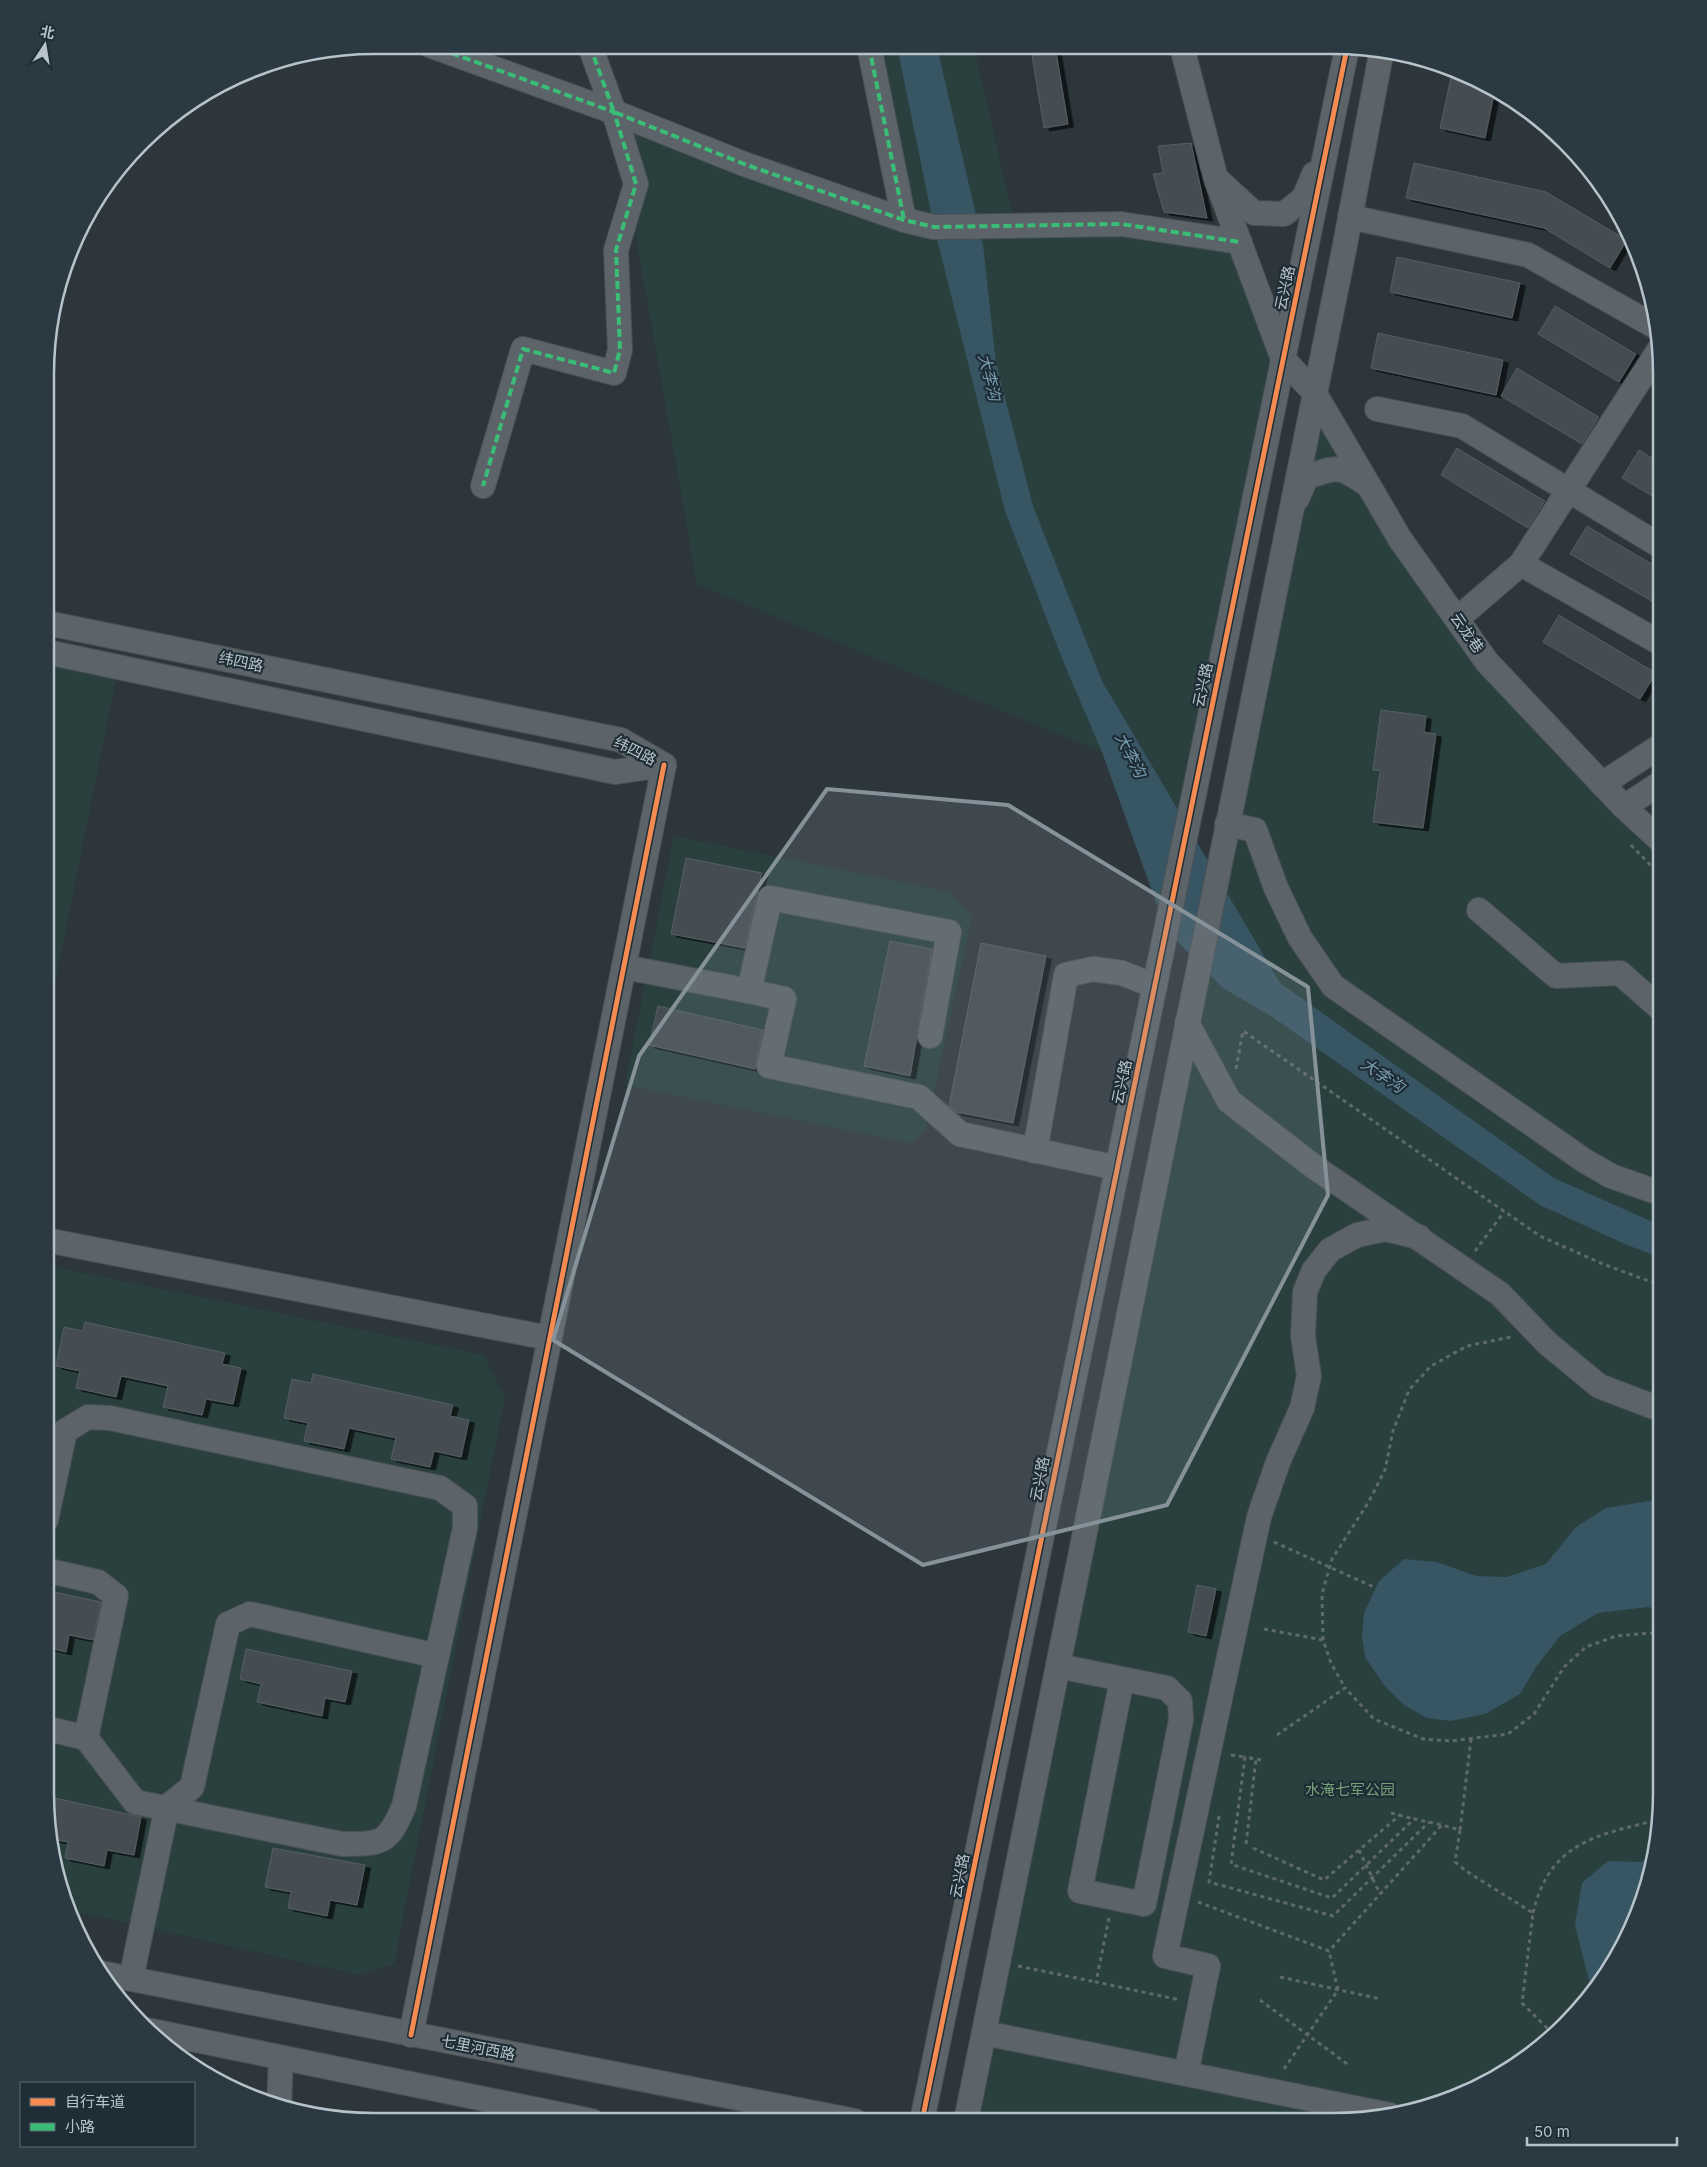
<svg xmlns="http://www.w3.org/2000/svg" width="1707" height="2167" viewBox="0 0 1707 2167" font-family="Inter,'Noto Sans SC',sans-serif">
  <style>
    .green { fill: #29403e }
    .water { fill: #385564 }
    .building { fill: #454e52; stroke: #545e63; filter: url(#shadow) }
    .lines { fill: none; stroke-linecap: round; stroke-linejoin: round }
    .minor-casing { stroke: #4a5155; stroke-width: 26 }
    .path { stroke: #5f686b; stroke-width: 3; stroke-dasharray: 4 4; stroke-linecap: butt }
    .minor { stroke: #5c6469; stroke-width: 24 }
    .quiet { stroke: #3abd76; stroke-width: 4; stroke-dasharray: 8 4; stroke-linecap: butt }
    .cycleway-casing { stroke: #1f2e36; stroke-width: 8 }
    .cycleway { stroke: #f68b52; stroke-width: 5 }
    .marked { fill: #869299; fill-opacity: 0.2; stroke: #869299; stroke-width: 4; stroke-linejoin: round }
    .labels { text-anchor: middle; stroke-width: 4.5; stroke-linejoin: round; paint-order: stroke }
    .street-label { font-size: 15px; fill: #b7c3cb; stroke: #1f2e36 }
    .park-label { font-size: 15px; fill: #75a175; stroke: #1f2e36 }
    .water-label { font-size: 16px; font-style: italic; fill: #779bae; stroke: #1f2e36 }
    .rim { fill: none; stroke: #b7c3cb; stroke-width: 2.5 }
  </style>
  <defs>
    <filter id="shadow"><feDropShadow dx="5.5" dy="3" stdDeviation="0" flood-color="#0009"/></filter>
  </defs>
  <rect width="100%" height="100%" fill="#2c363b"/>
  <!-- green -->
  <g class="green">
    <path d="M871,46L974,47L1015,226L1240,242L1283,359L1166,930L1102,752L697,584L614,112L903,219Z"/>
    <path d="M1314,392L1487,662L1662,842L1661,1815L1651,1879L1618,1958L1566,2026L1497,2078L1419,2111L1355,2121H966Z"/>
    <path d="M47,652L118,667L47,1023Z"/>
    <path d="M674,836L950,892L972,917L926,1128L911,1143L625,1085Z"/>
    <path d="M54,1267L484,1355L505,1396L394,1964L359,1975L69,1910L56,1879L45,1794L46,1274Z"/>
  </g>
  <!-- water -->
  <g class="water">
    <path d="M897,46L937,47L983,245L996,363L1033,506L1102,681L1280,983L1554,1178L1662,1226V1258L1627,1245L1540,1205L1271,1016L1223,988L1166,930L1102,752L1063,661L1005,511L934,227Z"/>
    <path d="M1661,1499V1611L1648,1607L1598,1613L1560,1636L1536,1667L1520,1694L1485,1714L1451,1721L1427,1718L1404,1705L1384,1685L1365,1657L1362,1636L1364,1613L1379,1581L1404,1559L1437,1562L1476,1576L1507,1577L1546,1564L1576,1527L1606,1508Z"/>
    <path d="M1654,1858L1651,1879L1618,1958L1592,1992L1575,1925L1582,1883L1608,1861L1640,1862Z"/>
  </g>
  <!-- building -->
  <g class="building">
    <path d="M1056,52L1068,124L1044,128L1032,56Z"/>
    <path d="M1453,68L1495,89L1485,138L1440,128Z"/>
    <path d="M1191,143L1207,218L1164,212L1153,174L1163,173L1158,146Z"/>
    <path d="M1414,163L1546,192L1627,240L1610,268L1544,228L1406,198Z"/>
    <path d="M1397,257L1520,283L1512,318L1390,292Z"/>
    <path d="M1555,306L1636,354L1619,382L1538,334Z"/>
    <path d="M1378,333L1503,360L1496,395L1371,368Z"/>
    <path d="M1517,368L1599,417L1582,444L1501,396Z"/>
    <path d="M1457,448L1545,501L1528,528L1441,475Z"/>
    <path d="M1639,450L1662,464V502L1622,478Z"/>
    <path d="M1587,526L1662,570V607L1570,554Z"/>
    <path d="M1559,615L1656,673L1640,699L1543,642Z"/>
    <path d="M1381,710L1426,716L1424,732L1436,734L1423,828L1373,822L1380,771L1373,770Z"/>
    <path d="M686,858L762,873L745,948L671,934Z"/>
    <path d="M890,941L932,949L910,1076L864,1066Z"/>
    <path d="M981,943L1046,956L1013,1123L956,1112L949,1106Z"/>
    <path d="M658,1006L763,1030L755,1069L649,1045Z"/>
    <path d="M85,1322L225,1353L222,1364L241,1368L233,1404L206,1399L202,1415L163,1407L168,1386L121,1376L116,1397L76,1388L80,1371L56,1366L64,1327L83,1331Z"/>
    <path d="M313,1374L453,1405L450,1416L469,1420L461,1457L434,1451L430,1467L391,1459L396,1438L349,1428L344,1449L304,1441L308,1423L284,1418L292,1379L311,1383Z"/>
    <path d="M1197,1585L1216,1589L1206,1636L1188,1632Z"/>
    <path d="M45,1590L101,1602L93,1640L69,1635L66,1652L45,1647Z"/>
    <path d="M246,1649L352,1671L345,1702L325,1698L322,1716L257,1702L261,1684L240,1679Z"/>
    <path d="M50,1797L141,1817L134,1855L107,1850L104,1866L65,1858L68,1842L51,1839L47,1810Z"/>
    <path d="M273,1848L365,1865L357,1905L330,1900L327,1916L288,1908L291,1892L265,1887Z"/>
  </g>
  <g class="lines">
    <defs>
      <g id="minor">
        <path d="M429,45L614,112L636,184L616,250L620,350L614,373L523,349L483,486"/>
        <path d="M590,46L614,112L744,164L904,220L934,227L1121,224L1240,242"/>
        <path d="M869,46L904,220"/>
        <path d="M1182,47L1216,179L1283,359L1314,392L1400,539L1487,662L1624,807L1662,842"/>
        <path d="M1219,181L1254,213L1284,214L1304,198L1314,174"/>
        <path d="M1350,217L1528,255L1656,327"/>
        <path d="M1377,409L1462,426L1662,547"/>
        <path d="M1297,499L1306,478C1337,465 1341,466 1368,485"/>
        <path d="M1521,564L1662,644"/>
        <path d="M1457,619L1521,564L1659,350"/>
        <path d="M47,623L621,740L664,765"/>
        <path d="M47,652L615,772L664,765"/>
        <path d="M1602,784L1662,745"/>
        <path d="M1624,807L1662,782"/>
        <path d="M1227,824L1255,830L1276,888L1300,938L1333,986L1585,1161L1611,1176L1662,1194"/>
        <path d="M1479,910L1556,976L1620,973L1662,1010"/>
        <path d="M624,967L749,991L770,898L949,932L930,1036"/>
        <path d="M749,991L784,999L769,1066L919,1097L960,1134L1117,1168"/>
        <path d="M1187,1023L1229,1101L1313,1166L1500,1294L1547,1343L1599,1386L1662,1410"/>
        <path d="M1035,1151L1066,975L1093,969L1122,973L1155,986"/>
        <path d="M46,1240L549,1338"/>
        <path d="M45,1570L98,1582L116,1596L86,1738"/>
        <path d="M1058,1666L1167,1688L1180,1701L1181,1720L1144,1904L1080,1891L1122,1679"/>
        <path d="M45,1728L86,1738L135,1802L342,1844C382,1844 388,1844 404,1806L465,1528V1506L440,1488L110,1418L88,1417L65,1431L46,1520"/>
        <path d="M101,1973L855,2121"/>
        <path d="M131,1979L167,1807L192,1787L228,1624L250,1614L437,1656"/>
        <path d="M147,2030L592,2121"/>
        <path d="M984,2033L1390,2115"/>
        <path d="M411,2035L664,765"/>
        <path d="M1186,2074L1208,1966L1165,1956L1259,1517L1278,1462L1302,1408L1309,1376L1303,1336L1305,1292L1314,1270L1330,1250L1357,1235L1386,1229L1419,1237"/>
        <path d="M279,2107L281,2058"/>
        <path d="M922,2121L1347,48"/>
        <path d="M966,2121L1344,250L1382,49"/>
      </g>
    </defs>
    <!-- minor casing -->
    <use href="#minor" class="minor-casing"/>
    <!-- path -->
    <g class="path">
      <path d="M1631,845L1662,877"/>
      <path d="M1236,1069L1243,1031L1540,1236L1603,1264L1662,1286"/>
      <path d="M1475,1251L1504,1212"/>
      <path d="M1274,1542L1376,1588"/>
      <path d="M1264,1629L1323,1640L1331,1663L1345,1688"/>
      <path d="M1323,1640L1322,1594L1332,1559L1368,1503L1385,1470L1393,1431L1409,1390L1431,1366L1467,1346L1511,1337"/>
      <path d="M1277,1735L1345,1688L1374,1719L1423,1739L1451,1741L1508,1734L1534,1714L1564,1667L1586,1647L1616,1636L1651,1633L1661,1638"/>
      <path d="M1231,1755L1245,1757"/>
      <path d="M1261,1760L1245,1757L1231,1864L1242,1868L1332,1898L1414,1819L1442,1825"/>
      <path d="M1391,1813L1414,1819"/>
      <path d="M1219,1816L1209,1882L1333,1916L1429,1822"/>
      <path d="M1460,1830L1471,1739"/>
      <path d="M1246,1844L1256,1759"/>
      <path d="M1253,1848L1324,1880L1400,1815"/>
      <path d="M1359,1850L1380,1894"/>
      <path d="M1198,1902L1329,1951L1442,1825L1460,1830L1455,1862L1466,1871L1533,1913L1522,2003L1554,2035"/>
      <path d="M1533,1913C1550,1841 1598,1835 1661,1819"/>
      <path d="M1109,1918L1096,1982L1180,2000"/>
      <path d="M1018,1966L1096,1982"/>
      <path d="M1280,1977L1381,1999"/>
      <path d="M1260,2000L1350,2066"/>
      <path d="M1284,2069L1338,1990L1329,1951"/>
    </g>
    <!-- minor -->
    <use href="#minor" class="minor"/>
    <!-- quiet -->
    <g class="quiet">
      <path d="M429,45L614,112L636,184L616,250L620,350L614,373L523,349L483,486"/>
      <path d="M590,46L614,112L744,164L904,220L934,227L1121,224L1240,242"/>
      <path d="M869,46L904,220"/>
    </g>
    <defs>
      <g id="cycleway">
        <path d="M411,2035L664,765"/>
        <path d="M922,2121L1347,48"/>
      </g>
    </defs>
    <!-- cycleway casing -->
    <use href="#cycleway" class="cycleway-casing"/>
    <!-- cycleway -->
    <use href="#cycleway" class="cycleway"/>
  </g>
  <!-- marked area -->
  <path class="marked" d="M827,789L1008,805L1308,987L1328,1195L1167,1505L923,1565L553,1340L639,1056Z"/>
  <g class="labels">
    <!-- street labels -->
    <g class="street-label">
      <text transform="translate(1285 288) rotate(-78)" y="5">云兴路</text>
      <text transform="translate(1467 633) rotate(55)" y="5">云龙巷</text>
      <text transform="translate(241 662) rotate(12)" y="5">纬四路</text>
      <text transform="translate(1203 685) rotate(-78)" y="5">云兴路</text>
      <text transform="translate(635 751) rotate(27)" y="5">纬四路</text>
      <text transform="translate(1122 1082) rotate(-78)" y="5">云兴路</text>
      <text transform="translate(1040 1479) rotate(-79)" y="5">云兴路</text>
      <text transform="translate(960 1876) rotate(-79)" y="5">云兴路</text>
      <text transform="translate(478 2048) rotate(11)" y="5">七里河西路</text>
    </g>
    <!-- park labels -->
    <g class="park-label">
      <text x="1350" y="1795">水淹七军公园</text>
    </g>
    <!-- water labels -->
    <g class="water-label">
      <text transform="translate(990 377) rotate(76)" y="6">大李沟</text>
      <text transform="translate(1131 755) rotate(63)" y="6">大李沟</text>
      <text transform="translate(1383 1075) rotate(34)" y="6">大李沟</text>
    </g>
  </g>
  <!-- crop -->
  <path d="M0 0H1707V2167H0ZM374 54H1333A320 320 0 0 1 1653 374V1793A320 320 0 0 1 1333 2113H374A320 320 0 0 1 54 1793V374A320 320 0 0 1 374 54Z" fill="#2b3a42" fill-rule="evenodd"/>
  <path class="rim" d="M374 54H1333A320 320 0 0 1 1653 374V1793A320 320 0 0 1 1333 2113H374A320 320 0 0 1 54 1793V374A320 320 0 0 1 374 54Z"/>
  <!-- legend -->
  <rect x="20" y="2082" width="175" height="65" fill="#1f2e36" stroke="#5c6a72"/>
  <rect x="30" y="2098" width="25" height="8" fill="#f68b52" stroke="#5c6a72"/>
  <text x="65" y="2107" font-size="15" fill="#b7c3cb">自行车道</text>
  <rect x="30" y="2123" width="25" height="8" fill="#3abd76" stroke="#5c6a72"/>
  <text x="65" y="2132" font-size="15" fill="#b7c3cb">小路</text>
  <!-- north arrow -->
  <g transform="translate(45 45) rotate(12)" stroke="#1f2e36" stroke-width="4" paint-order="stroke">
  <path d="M0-4L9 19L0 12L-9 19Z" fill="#b7c3cb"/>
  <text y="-8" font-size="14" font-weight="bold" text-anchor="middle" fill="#b7c3cb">北</text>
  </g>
  <!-- scale -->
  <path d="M1527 2137v8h150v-8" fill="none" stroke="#b7c3cb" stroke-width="2.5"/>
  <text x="1534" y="2137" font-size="15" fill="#b7c3cb" stroke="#1f2e36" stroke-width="4" paint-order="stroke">50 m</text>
</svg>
